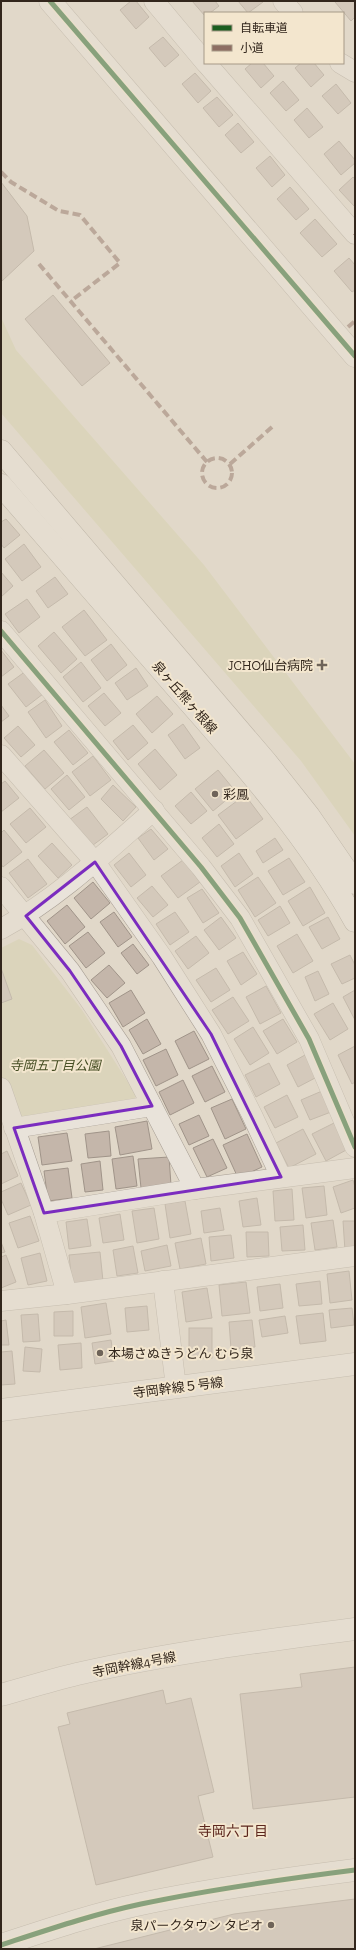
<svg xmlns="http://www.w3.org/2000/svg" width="356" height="1950" viewBox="0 0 356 1950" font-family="'Zilla Slab','Noto Sans JP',serif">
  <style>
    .green { fill: #d2cfac }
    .building { fill: #c4b6aa; stroke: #a09489 }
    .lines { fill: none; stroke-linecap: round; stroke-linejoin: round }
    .minor-casing { stroke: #a69d93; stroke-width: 21 }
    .tertiary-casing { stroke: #a69d93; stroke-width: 23 }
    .secondary-casing { stroke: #958d83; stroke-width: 23 }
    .minor { stroke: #e9e3da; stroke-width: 20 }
    .tertiary { stroke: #e9e3da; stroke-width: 22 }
    .secondary { stroke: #e9e3da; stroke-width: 22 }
    .quiet { stroke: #8d6e63; stroke-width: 4; stroke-dasharray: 8 4; stroke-linecap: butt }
    .cycleway-casing { stroke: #f3e6ce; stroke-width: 8 }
    .cycleway { stroke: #1b5e20; stroke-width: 5 }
    .marked { fill: none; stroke: #7b2cbf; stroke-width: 3; stroke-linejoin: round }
    .poi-dot { fill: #6f6459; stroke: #f3e6ce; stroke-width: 1.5 }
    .labels { text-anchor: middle; stroke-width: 4; stroke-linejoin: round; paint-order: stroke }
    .poi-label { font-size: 13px; fill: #32261c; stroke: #f3e6ce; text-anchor: end }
    .street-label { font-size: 13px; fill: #32261c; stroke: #f3e6ce }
    .park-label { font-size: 13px; font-style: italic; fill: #464e24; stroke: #f3e6ce }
    .neighbourhood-label { font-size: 14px; fill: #5c271e; stroke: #f3e6ce }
  </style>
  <rect width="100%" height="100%" fill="#e1d8c9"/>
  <!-- green -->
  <g class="green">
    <path d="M1,317L16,350L204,565L355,764V836L301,761L1,413Z"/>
    <path d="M19,939L32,945L82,1010L136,1095L134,1102L16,1118L1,1075V948Z"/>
  </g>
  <!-- building -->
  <g class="building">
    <path d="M131,1H136L149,17L136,29L120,10Z"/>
    <path d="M192,1H215L219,6L210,13H205V16Z"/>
    <path d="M238,1H262L263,2L248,13Z"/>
    <path d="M336,1H355V17L351,21L335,2Z"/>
    <path d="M163,37L179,55L165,67L149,48Z"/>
    <path d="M252,63H263L274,76L261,88L245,69Z"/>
    <path d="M301,63H314L324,75L311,87L295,68Z"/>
    <path d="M195,73L211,91L198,103L182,84Z"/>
    <path d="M283,81L299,100L286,111L270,93Z"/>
    <path d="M336,84L351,103L338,114L322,96Z"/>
    <path d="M217,97L233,115L219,127L203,108Z"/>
    <path d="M307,108L323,127L309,138L294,120Z"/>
    <path d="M238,123L254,142L241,153L225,135Z"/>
    <path d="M339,141L355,160V163L341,175L324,154Z"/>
    <path d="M270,156L285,175L272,187L256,168Z"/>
    <path d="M353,177L355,179V207L339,190Z"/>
    <path d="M1,182L27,216L34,251L2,281Z"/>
    <path d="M290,187L309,209L296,220L277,199Z"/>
    <path d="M315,219L337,244L322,257L300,233Z"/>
    <path d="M349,258L355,265V290L352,292L334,271Z"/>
    <path d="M53,295L110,363L82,386L25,319Z"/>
    <path d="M6,519L20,535L4,548L1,544V522Z"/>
    <path d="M24,544L41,567L22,581L5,559Z"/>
    <path d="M1,572L13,586L1,597Z"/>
    <path d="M55,577L68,594L48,608L36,591Z"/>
    <path d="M27,599L40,617L19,633L5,614Z"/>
    <path d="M84,610L107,640L85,656L62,627Z"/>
    <path d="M54,632L77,659L61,673L38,646Z"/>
    <path d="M111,644L127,665L107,681L91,660Z"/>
    <path d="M1,650L14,667L1,677Z"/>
    <path d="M81,662L101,688L83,702L63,677Z"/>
    <path d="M136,668L148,686L127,700L115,683Z"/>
    <path d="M26,671L43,694L26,707L8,684Z"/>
    <path d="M104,693L121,713L105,726L88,706Z"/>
    <path d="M157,696L173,714L152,733L136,714Z"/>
    <path d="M45,700L62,726L46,738L28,712Z"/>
    <path d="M1,705L9,716L1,722Z"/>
    <path d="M183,724L200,748L185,759L168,735Z"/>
    <path d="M133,725L148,743L128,760L113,741Z"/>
    <path d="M18,726L35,745L21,757L4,738Z"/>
    <path d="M69,730L88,753L73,765L54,742Z"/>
    <path d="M155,749L177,775L160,790L138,764Z"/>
    <path d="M44,750L64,773L45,789L25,766Z"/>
    <path d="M93,756L111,780L90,796L72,772Z"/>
    <path d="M218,770L236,792L213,811L195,789Z"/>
    <path d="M67,775L85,797L69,810L51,789Z"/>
    <path d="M5,781L19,798L1,812V784Z"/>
    <path d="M113,785L136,807L123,821L101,799Z"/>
    <path d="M191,792L207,811L191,824L175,806Z"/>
    <path d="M245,795L263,819L236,839L218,815Z"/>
    <path d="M87,807L108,834L89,848L69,820Z"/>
    <path d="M30,808L46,827L26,843L10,824Z"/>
    <path d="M219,824L234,844L217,857L202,838Z"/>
    <path d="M151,829L168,849L154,860L138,838Z"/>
    <path d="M4,830L22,852L3,867L1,864V833Z"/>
    <path d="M275,838L283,850L263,863L256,851Z"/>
    <path d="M52,843L72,865L58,878L38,856Z"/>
    <path d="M129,853L146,875L131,887L114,865Z"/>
    <path d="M239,853L253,874L235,887L221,866Z"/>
    <path d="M289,858L305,882L283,895L268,871Z"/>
    <path d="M28,859L47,884L28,898L9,873Z"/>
    <path d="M183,860L200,882L178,898L161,876Z"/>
    <path d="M258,877L276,903L255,917L238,890Z"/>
    <path d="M93,882L110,903L91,919L74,898Z"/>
    <path d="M152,886L168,905L153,917L137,898Z"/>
    <path d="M310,887L325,913L303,926L288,901Z"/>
    <path d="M202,889L219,913L203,923L187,898Z"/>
    <path d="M67,905L85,927L65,944L47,921Z"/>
    <path d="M280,906L290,923L268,936L258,920Z"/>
    <path d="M114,912L132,937L118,947L100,922Z"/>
    <path d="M175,912L189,932L170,945L156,924Z"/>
    <path d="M221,917L236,938L219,950L204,930Z"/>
    <path d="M328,917L340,939L322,949L309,927Z"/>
    <path d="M88,932L105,953L86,968L69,946Z"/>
    <path d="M297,934L313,961L293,973L277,946Z"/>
    <path d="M196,936L209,953L188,969L175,951Z"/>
    <path d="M133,944L149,965L137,974L121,953Z"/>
    <path d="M243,952L257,974L241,985L227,961Z"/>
    <path d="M350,955L355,965V978L342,984L331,964Z"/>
    <path d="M109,965L125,983L107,998L91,980Z"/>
    <path d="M1,968L12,999L1,1003Z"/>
    <path d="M216,968L230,990L211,1002L196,980Z"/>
    <path d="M318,971L329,994L315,1001L305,977Z"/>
    <path d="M266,986L281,1013L260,1024L246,997Z"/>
    <path d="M131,990L145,1013L123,1027L109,1003Z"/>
    <path d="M355,990V1020L343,997Z"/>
    <path d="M233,997L249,1021L228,1034L212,1010Z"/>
    <path d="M333,1003L348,1029L330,1040L314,1014Z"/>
    <path d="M147,1019L161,1044L143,1054L129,1030Z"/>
    <path d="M283,1019L297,1042L277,1054L263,1031Z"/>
    <path d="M253,1027L269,1053L250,1065L234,1039Z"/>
    <path d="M194,1031L209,1059L189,1069L175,1041Z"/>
    <path d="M355,1046V1082L352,1084L338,1055Z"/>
    <path d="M166,1049L178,1075L156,1086L143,1060Z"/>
    <path d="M305,1055L317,1077L298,1087L287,1065Z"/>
    <path d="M269,1063L280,1084L256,1097L245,1075Z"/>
    <path d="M212,1066L225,1092L205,1102L192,1076Z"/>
    <path d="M183,1080L194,1103L170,1115L159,1092Z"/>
    <path d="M322,1091L331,1112L310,1120L301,1100Z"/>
    <path d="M287,1095L298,1117L275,1128L264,1107Z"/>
    <path d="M232,1099L246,1129L225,1139L211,1108Z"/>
    <path d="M199,1115L209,1136L189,1145L179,1124Z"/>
    <path d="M147,1121L152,1149L120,1155L115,1127Z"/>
    <path d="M334,1123L348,1149L326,1161L312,1134Z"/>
    <path d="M303,1129L316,1154L289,1168L276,1143Z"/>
    <path d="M109,1131L111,1156L88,1158L85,1134Z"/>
    <path d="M67,1133L72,1161L42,1165L38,1137Z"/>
    <path d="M247,1134L262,1167L238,1178L223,1145Z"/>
    <path d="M213,1139L227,1168L207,1177L193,1148Z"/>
    <path d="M7,1151L18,1176L1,1184V1154Z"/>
    <path d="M133,1156L137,1186L116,1189L112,1159Z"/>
    <path d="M169,1157L171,1185L141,1188L138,1159Z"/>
    <path d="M100,1161L103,1190L85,1192L81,1164Z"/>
    <path d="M68,1168L72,1198L48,1201L44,1171Z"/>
    <path d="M353,1180L355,1187V1208L341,1213L333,1187Z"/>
    <path d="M21,1183L31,1205L8,1215L1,1199V1192Z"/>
    <path d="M324,1186L327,1215L306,1218L302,1188Z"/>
    <path d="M292,1189L294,1220L275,1221L273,1191Z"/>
    <path d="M257,1198L261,1225L243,1227L239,1201Z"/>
    <path d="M185,1201L191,1234L170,1238L165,1204Z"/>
    <path d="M154,1208L159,1239L137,1243L132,1211Z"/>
    <path d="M220,1208L224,1230L204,1233L201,1211Z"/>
    <path d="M120,1214L124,1240L103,1243L99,1218Z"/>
    <path d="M30,1216L39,1241L18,1248L9,1223Z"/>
    <path d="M87,1219L91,1246L69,1249L66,1222Z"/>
    <path d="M333,1220L337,1247L315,1250L311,1223Z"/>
    <path d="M343,1221H355V1251H345Z"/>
    <path d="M303,1225L305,1250L282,1251L280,1227Z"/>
    <path d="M246,1232H268L269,1256L247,1257Z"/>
    <path d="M231,1235L234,1258L211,1261L209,1237Z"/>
    <path d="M201,1238L206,1264L180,1269L175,1243Z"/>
    <path d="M1,1242L5,1252L1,1253Z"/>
    <path d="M167,1245L171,1266L145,1271L141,1251Z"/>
    <path d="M133,1246L138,1273L117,1276L113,1250Z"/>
    <path d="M100,1252L103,1281L72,1284L69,1255Z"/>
    <path d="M40,1253L47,1281L28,1285L21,1258Z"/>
    <path d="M6,1255L16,1282L1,1288V1257Z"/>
    <path d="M349,1271L352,1300L330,1303L327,1274Z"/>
    <path d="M320,1281L322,1304L299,1306L296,1284Z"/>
    <path d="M246,1282L250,1313L222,1316L219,1285Z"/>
    <path d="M280,1284L283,1308L260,1311L257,1287Z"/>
    <path d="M207,1288L212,1318L186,1322L182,1292Z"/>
    <path d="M106,1303L111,1334L85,1338L81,1307Z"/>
    <path d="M147,1306L149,1330L127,1332L125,1308Z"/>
    <path d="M352,1308L354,1325L331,1328L329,1310Z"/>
    <path d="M73,1311V1336H54V1312Z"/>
    <path d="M323,1313L326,1341L300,1344L296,1316Z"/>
    <path d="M38,1314L40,1341L23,1342L21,1315Z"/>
    <path d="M285,1316L288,1333L262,1337L259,1320Z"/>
    <path d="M6,1320L9,1345H1V1321Z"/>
    <path d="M252,1320L255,1347L231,1349L229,1322Z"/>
    <rect x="189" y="1328" width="23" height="30"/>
    <path d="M111,1340L114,1361L95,1364L92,1343Z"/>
    <path d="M81,1343L82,1368L60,1370L58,1345Z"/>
    <path d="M25,1347L42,1349L40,1372L23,1371Z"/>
    <path d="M12,1351L15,1384L1,1385V1352Z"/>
    <path d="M355,1667V1797L253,1809L240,1694L302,1687L300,1674Z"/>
    <path d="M163,1690L166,1704L191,1698L214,1792L198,1796L213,1857L96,1885L58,1727L70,1724L67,1713Z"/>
    <path d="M355,1899V1949H94L234,1914Z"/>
  </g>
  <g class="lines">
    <defs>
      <g id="minor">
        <path d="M154,1L205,62"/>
        <path d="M283,1L293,13"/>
        <path d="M206,63L355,234"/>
        <path d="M340,63L355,72"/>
        <path d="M1,631L201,867L240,918L309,1039L355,1147"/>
        <path d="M1,755L95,862L162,957L211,1034L252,1115L281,1177"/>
        <path d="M1,887L70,971L121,1046L195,1189"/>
        <path d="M1,929C57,899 106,852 154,810"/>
        <path d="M1,1088L44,1213L67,1294"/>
        <path d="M14,1128L152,1106"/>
        <path d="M44,1213L195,1189L355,1168"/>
        <path d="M163,1281L176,1387"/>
        <path d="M1,1301L67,1294L355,1256"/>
      </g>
      <g id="tertiary">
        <path d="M50,1L355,356"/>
        <path d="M1,1410L355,1364"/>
        <path d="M1,1695C26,1688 52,1680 77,1674C169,1653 262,1641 355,1629"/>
        <path d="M1,1945C47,1930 94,1914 141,1904C212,1889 284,1879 355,1870"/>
      </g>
      <g id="secondary">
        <path d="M1,451L267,763L309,816L355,883"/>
        <path d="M1,485C61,555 123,625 183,695C245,765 309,839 355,921"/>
      </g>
    </defs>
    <!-- minor casing -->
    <use href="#minor" class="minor-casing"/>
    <!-- tertiary casing -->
    <use href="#tertiary" class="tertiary-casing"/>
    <!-- secondary casing -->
    <use href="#secondary" class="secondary-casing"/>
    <!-- minor -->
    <use href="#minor" class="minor"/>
    <!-- tertiary -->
    <use href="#tertiary" class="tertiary"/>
    <!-- secondary -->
    <use href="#secondary" class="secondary"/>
    <!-- quiet -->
    <g class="quiet">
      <path d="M1,172L11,182L59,211L80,215L120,263L71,301"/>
      <path d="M355,234V235"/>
      <path d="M39,264L207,462"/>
      <path d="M348,327L355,321"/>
      <circle cx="217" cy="473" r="15"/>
      <path d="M230,464L272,427"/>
    </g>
    <defs>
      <g id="cycleway">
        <path d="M50,1L355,356"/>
        <path d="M1,631L201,867L240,918L309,1039L355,1147"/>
        <path d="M1,1945C47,1930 94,1914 141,1904C212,1889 284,1879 355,1870"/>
      </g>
    </defs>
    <!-- cycleway casing -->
    <use href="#cycleway" class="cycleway-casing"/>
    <!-- cycleway -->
    <use href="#cycleway" class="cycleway"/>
  </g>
  <!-- marked area -->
  <path d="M0 0H356V1950H0ZM95,862L211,1034L281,1177L44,1213L14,1128L152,1106L121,1046L70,971L26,916Z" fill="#e1d8c9" fill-opacity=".55" fill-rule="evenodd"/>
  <path class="marked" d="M95,862L211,1034L281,1177L44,1213L14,1128L152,1106L121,1046L70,971L26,916Z"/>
  <!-- markers -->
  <g class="poi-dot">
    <path d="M320 659h4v4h4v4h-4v4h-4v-4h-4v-4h4z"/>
    <circle cx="215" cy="794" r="4"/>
    <circle cx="100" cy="1353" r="4"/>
    <circle cx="271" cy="1925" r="4"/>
  </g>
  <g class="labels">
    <!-- poi labels -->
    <g class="poi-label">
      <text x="313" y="670">JCHO仙台病院</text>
      <text x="223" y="799" text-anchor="start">彩鳳</text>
      <text x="108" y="1358" text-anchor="start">本場さぬきうどん むら泉</text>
      <text x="263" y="1930">泉パークタウン タピオ</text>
    </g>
    <!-- street labels -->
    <g class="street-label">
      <text transform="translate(185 697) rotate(49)" y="5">泉ヶ丘熊ヶ根線</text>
      <text transform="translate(178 1387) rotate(-7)" y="5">寺岡幹線５号線</text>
      <text transform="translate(134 1664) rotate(-11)" y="5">寺岡幹線4号線</text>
    </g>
    <!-- park labels -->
    <g class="park-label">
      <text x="55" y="1070">寺岡五丁目公園</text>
    </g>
    <!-- neighbourhood labels -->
    <g class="neighbourhood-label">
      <text x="233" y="1836">寺岡六丁目</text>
    </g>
  </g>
  <!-- border -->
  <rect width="356" height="1950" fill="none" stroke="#32261c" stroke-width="4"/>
  <!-- legend -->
  <rect x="204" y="12" width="140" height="52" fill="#f3e6ce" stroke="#a69987"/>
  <rect x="212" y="25" width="20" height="6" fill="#1b5e20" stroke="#a69987"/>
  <text x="240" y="32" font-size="12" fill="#32261c">自転車道</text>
  <rect x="212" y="45" width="20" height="6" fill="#8d6e63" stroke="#a69987"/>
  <text x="240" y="52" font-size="12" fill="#32261c">小道</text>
</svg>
